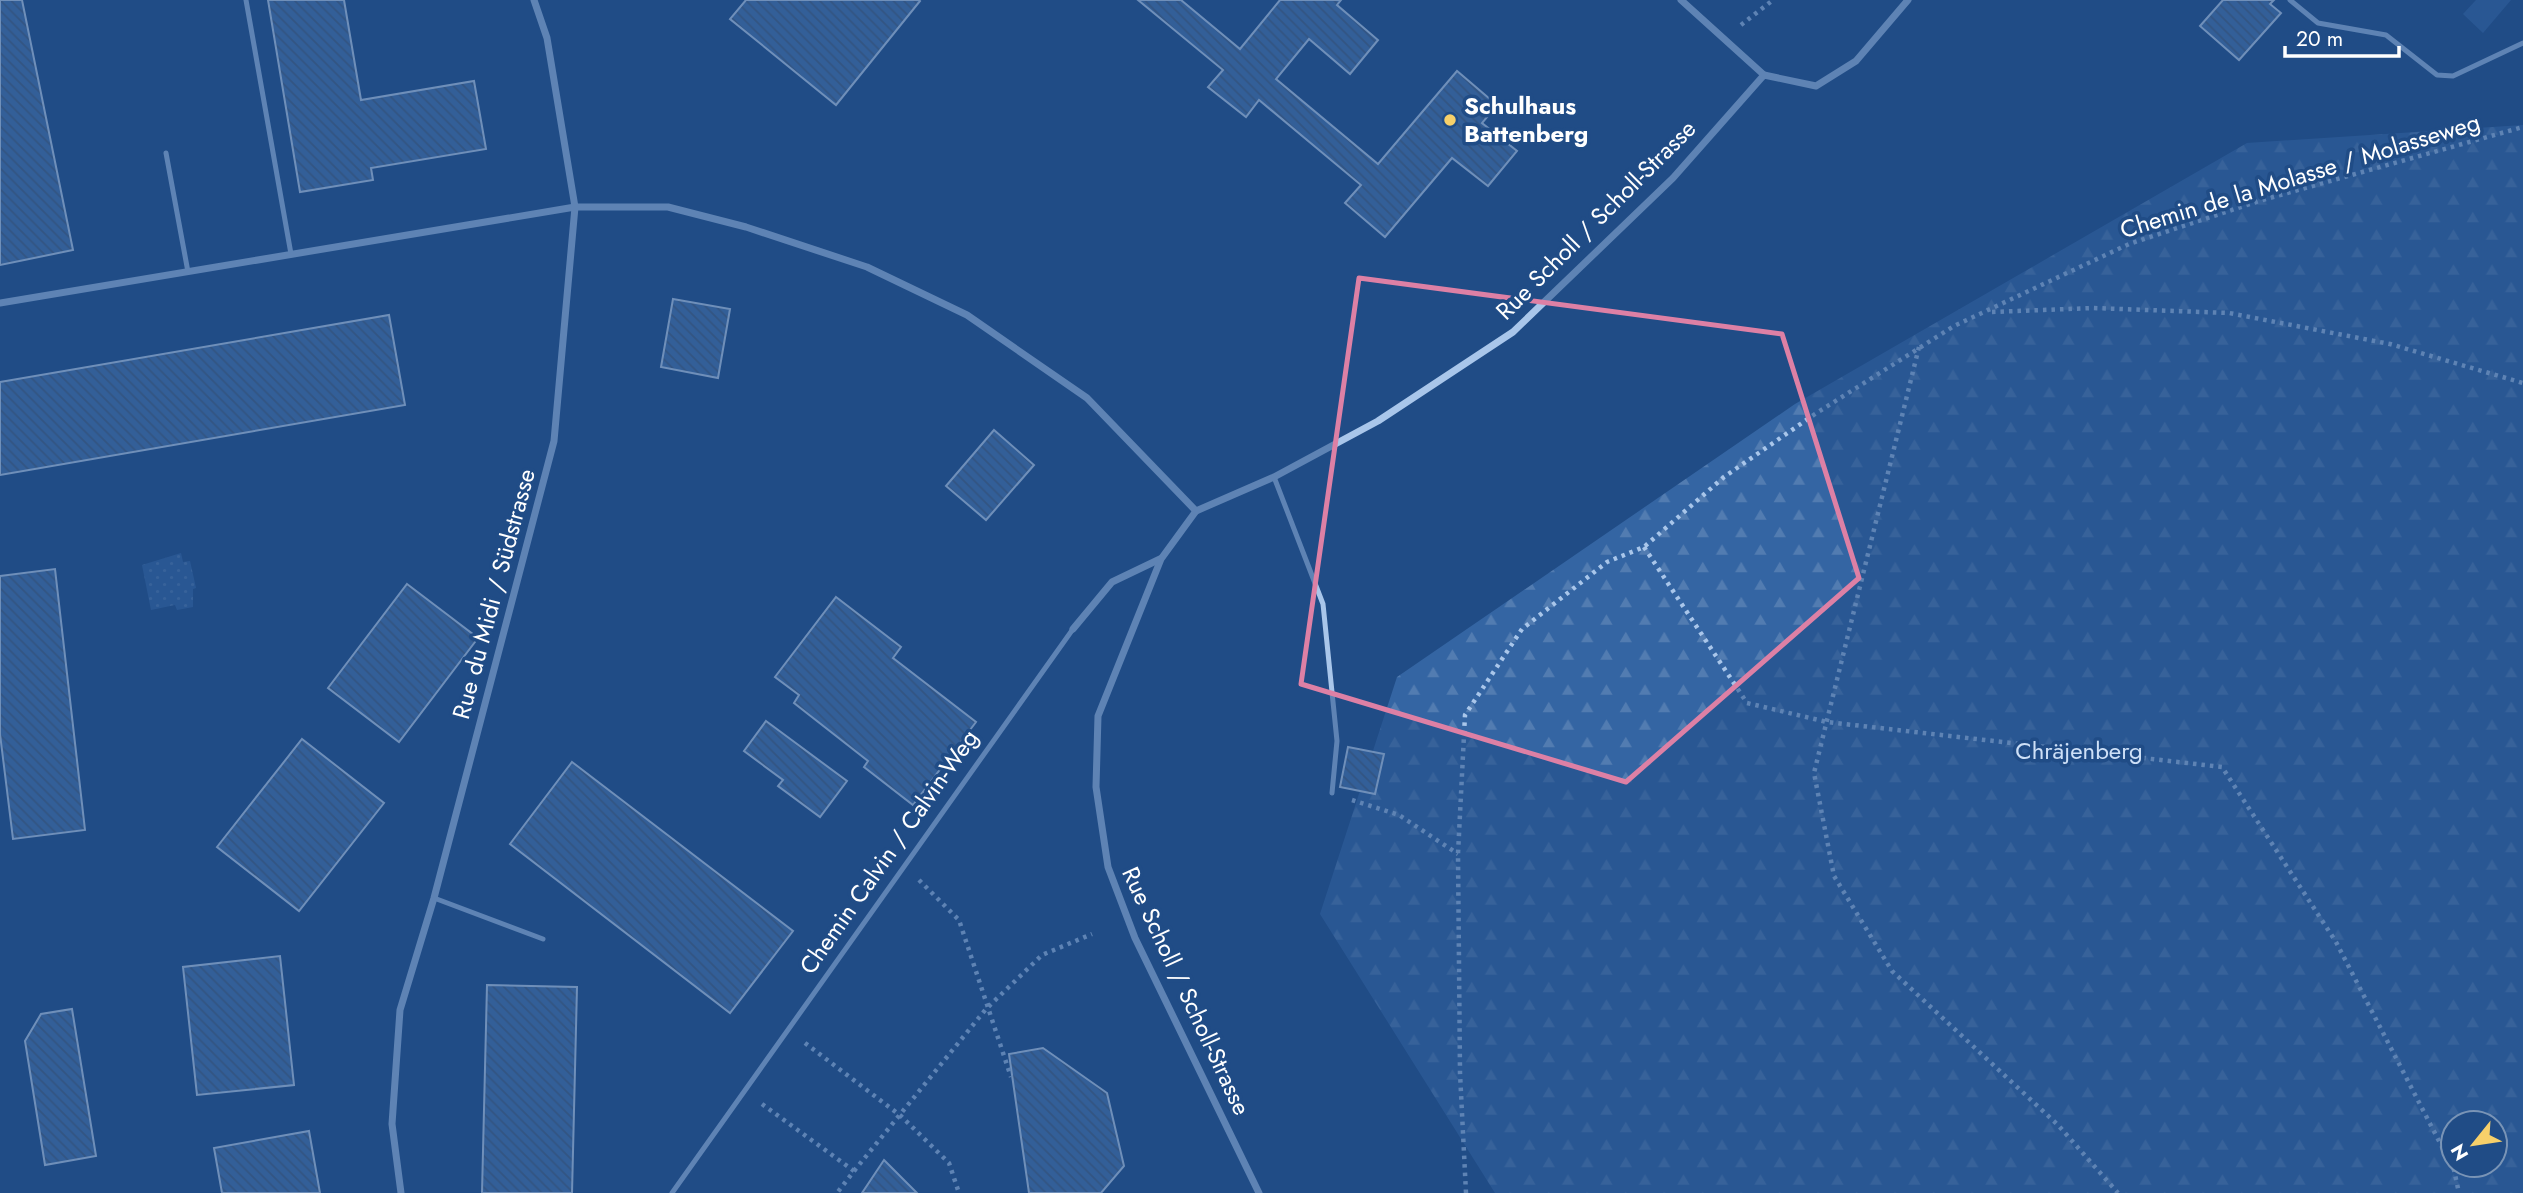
<svg xmlns="http://www.w3.org/2000/svg" width="2523" height="1193" viewBox="0 0 2523 1193" font-family="Jost,sans-serif">
  <style>
    .grass { fill: #3465a3 }
    .forest { fill: url(#forest-firs); fill-rule: evenodd }
    .park { fill: url(#park-dots) }
    .building { fill: url(#building-back-hatch); stroke: #cee0f7; stroke-width: 2 }
    .lines { fill: none; stroke-linecap: round; stroke-linejoin: round }
    .path { stroke: #a9c6ea; stroke-width: 4.5; stroke-dasharray: 3.5 5; stroke-linecap: butt }
    .service { stroke: #a9c6ea; stroke-width: 5 }
    .minor { stroke: #a9c6ea; stroke-width: 7 }
    .marked { fill: none; stroke: #dd80a5; stroke-width: 5; stroke-linejoin: round }
    .poi-dot { fill: #f7d06a; stroke: #204c86; stroke-width: 2.5 }
    .labels { text-anchor: middle; stroke-width: 7; stroke-linejoin: round; paint-order: stroke }
    .poi-label { font-size: 24px; font-weight: bold; fill: #fff; stroke: #204c86; text-anchor: start }
    .street-label { font-size: 24px; fill: #fff; stroke: #204c86 }
    .park-label { font-size: 24px; fill: #cee0f7; stroke: #204c86 }
  </style>
  <defs>
    <pattern id="forest-firs" width="22" height="20" patternUnits="userSpaceOnUse" patternTransform="scale(1.75)"><rect width="22" height="20" fill="#3465a3"/><path d="M5 1l3.5 6h-7zM16 11l3.5 6h-7z" fill="#527cb1"/></pattern>
    <pattern id="park-dots" width="8" height="8" patternUnits="userSpaceOnUse" patternTransform="scale(1.75)"><rect width="8" height="8" fill="#3465a3"/><path d="M2 2h.1M6 6h.1" fill="none" stroke="#527cb1" stroke-width="1.8" stroke-linecap="round"/></pattern>
    <pattern id="building-back-hatch" width="6" height="6" patternUnits="userSpaceOnUse" patternTransform="scale(1.75)"><rect width="6" height="6" fill="#4975ae"/><path d="M-1 5l2 2M0 0l6 6M5-1l2 2" fill="none" stroke="#4a607d"/></pattern>
  </defs>
  <rect width="100%" height="100%" fill="#204c86"/>
  <!-- grass -->
  <path class="grass" d="M2476,0H2511L2483,33L2463,14Z"/>
  <!-- forest -->
  <path class="forest" d="M2523,125V1193H1495L1320,914L1397,677L1795,404L2247,143ZM2453,1123H2495V1165H2453Z"/>
  <!-- park -->
  <path class="park" d="M181,553L183,562L190,561L196,588L193,589V607L177,610L175,605L151,610L142,565Z"/>
  <!-- building -->
  <g class="building">
    <path d="M0,0H22L73,250L0,265Z"/>
    <path d="M268,0H344L361,100L474,81L486,149L371,168L373,180L300,192Z"/>
    <path d="M746,0H919L920,1L836,105L730,19Z"/>
    <path d="M1138,0H1181L1240,49L1280,0H1341L1337,5L1378,40L1350,74L1309,39L1276,79L1378,164L1457,71L1497,105L1482,123L1517,151L1488,186L1452,158L1385,237L1345,203L1361,185L1259,100L1246,117L1208,87L1223,70Z"/>
    <path d="M2223,0H2274L2270,4L2281,13L2239,60L2200,26Z"/>
    <path d="M673,299L730,309L718,378L661,367Z"/>
    <path d="M389,315L405,405L0,475V382Z"/>
    <path d="M994,430L1034,465L986,520L946,486Z"/>
    <path d="M55,569L85,830L13,839L0,734V576Z"/>
    <path d="M407,584L478,638L399,742L328,688Z"/>
    <path d="M836,597L901,647L893,658L976,722L913,805L864,767L868,761L794,703L799,695L775,677Z"/>
    <path d="M766,721L847,781L820,817L778,786L783,780L744,751Z"/>
    <path d="M302,739L384,803L299,911L217,847Z"/>
    <path d="M1348,747L1384,754L1375,794L1340,787Z"/>
    <path d="M572,762L793,931L730,1013L510,844Z"/>
    <path d="M280,956L294,1085L197,1095L183,967Z"/>
    <path d="M487,985L577,987L572,1193H482Z"/>
    <path d="M72,1009L96,1156L45,1165L25,1041L41,1014Z"/>
    <path d="M1043,1048L1107,1093L1124,1166L1101,1193H1029L1009,1054Z"/>
    <path d="M309,1131L320,1193H222L214,1148Z"/>
    <path d="M884,1160L917,1193H862Z"/>
  </g>
  <g class="lines">
    <!-- path -->
    <g class="path">
      <path d="M1741,25L1773,0"/>
      <path d="M1992,312L2093,308L2229,313L2390,344L2523,383"/>
      <path d="M1919,347L1814,773L1834,876L1892,971L2058,1125L2118,1193"/>
      <path d="M1644,547L1747,703L1827,722L2222,767L2336,942L2454,1170L2459,1193"/>
      <path d="M1352,800L1399,815L1458,854"/>
      <path d="M919,880L959,920L1011,1077"/>
      <path d="M805,1043L901,1116L949,1163L959,1193"/>
      <path d="M762,1104L854,1171L837,1193"/>
      <path d="M854,1171L986,1009L1042,955L1092,934"/>
      <path d="M1466,1193L1460,1073L1458,854L1465,715L1522,629L1607,562L1644,547L1724,477L1815,414L1954,326L2129,244L2259,201L2523,127"/>
    </g>
    <!-- service -->
    <g class="service">
      <path d="M246,0L291,254"/>
      <path d="M2290,0L2318,23L2386,35L2437,75L2453,76L2523,43"/>
      <path d="M166,153L188,272"/>
      <path d="M1274,477L1323,604L1337,741L1332,793"/>
      <path d="M434,898L543,939"/>
      <path d="M672,1193L1073,629"/>
    </g>
    <!-- minor -->
    <g class="minor">
      <path d="M1681,0L1764,75"/>
      <path d="M0,303L575,207H668L746,227L867,267L967,315L1087,398L1196,511"/>
      <path d="M1073,629L1112,582L1160,559"/>
      <path d="M401,1193L392,1124L400,1010L434,898L554,441L575,207L547,38L534,0"/>
      <path d="M1259,1193L1135,938L1108,867L1096,787L1098,716L1161,559L1196,511L1274,477L1378,421L1513,332L1673,178L1764,75L1816,86L1856,61L1908,0"/>
    </g>
  </g>
  <!-- marked area -->
  <path d="M0 0H2523V1193H0ZM1359,278L1782,334L1859,578L1626,782L1301,684Z" fill="#204c86" fill-opacity=".55" fill-rule="evenodd"/>
  <path class="marked" d="M1359,278L1782,334L1859,578L1626,782L1301,684Z"/>
  <!-- markers -->
  <circle class="poi-dot" cx="1450" cy="120" r="7"/>
  <g class="labels">
    <!-- poi labels -->
    <g class="poi-label">
      <text x="1464" y="114">Schulhaus<tspan x="1464" dy="28">Battenberg</tspan></text>
    </g>
    <!-- street labels -->
    <g class="street-label">
      <text transform="translate(2300 176) rotate(-17)" y="8">Chemin de la Molasse / Molasseweg</text>
      <text transform="translate(1596 220) rotate(-45)" y="8">Rue Scholl / Scholl-Strasse</text>
      <text transform="translate(494 594) rotate(-75)" y="8">Rue du Midi / Südstrasse</text>
      <text transform="translate(889 852) rotate(-55)" y="8">Chemin Calvin / Calvin-Weg</text>
      <text transform="translate(1186 991) rotate(65)" y="8">Rue Scholl / Scholl-Strasse</text>
    </g>
    <!-- park labels -->
    <g class="park-label">
      <text x="2079" y="759">Chräjenberg</text>
    </g>
  </g>
  <!-- north arrow -->
  <g transform="translate(2474 1144) rotate(240)"><circle r="33" fill="#204c86" stroke="#7994b6" stroke-width="2"/>
  <path d="M0-5L12 26L0 18L-12 26Z" fill="#f7d06a"/>
  <text y="-10" font-size="19" font-weight="bold" text-anchor="middle" fill="#ffffff">N</text>
  </g>
  <!-- scale -->
  <path d="M2285 46v10h114v-10" fill="none" stroke="#ffffff" stroke-width="3.5"/>
  <text x="2296" y="46" font-size="21" fill="#ffffff" stroke="#204c86" stroke-width="5" paint-order="stroke">20 m</text>
</svg>
